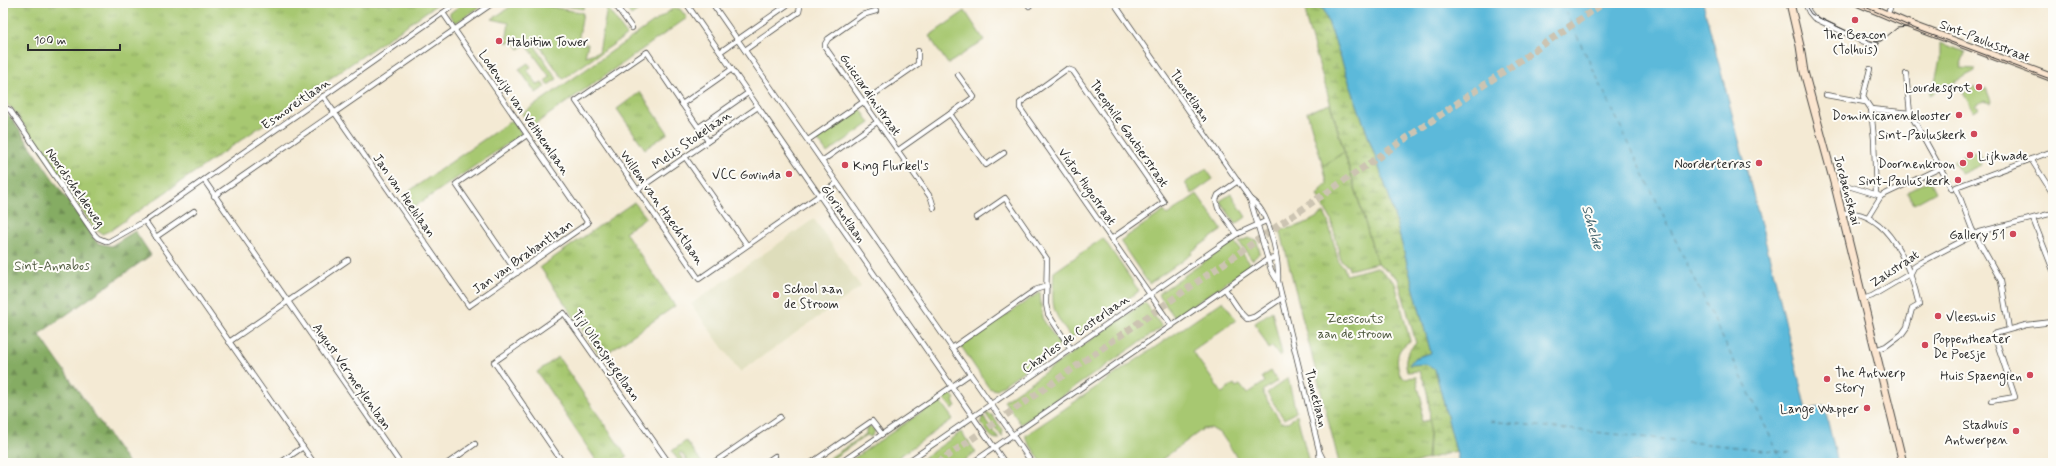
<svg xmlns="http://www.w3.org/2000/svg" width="2056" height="466" viewBox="0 0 2056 466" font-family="Mynerve,sans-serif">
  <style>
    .built { fill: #deddbb }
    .green { fill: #a7c871; stroke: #697a4e }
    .forest { fill: url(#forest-firs); stroke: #586c47 }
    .wetland { fill: url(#wetland-marsh); stroke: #697a4e }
    .park { fill: url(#park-tufts); stroke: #697a4e }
    .water { fill: #5bb9da; stroke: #437282 }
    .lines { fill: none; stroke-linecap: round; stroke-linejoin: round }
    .ferry { stroke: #3c5d68; stroke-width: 1; stroke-dasharray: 5 4; stroke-linecap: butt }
    .secondary-tunnel { stroke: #ccc4b2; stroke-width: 7; stroke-dasharray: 7 3.5; stroke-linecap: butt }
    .street-casing { stroke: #494844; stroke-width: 6 }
    .secondary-casing { stroke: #494844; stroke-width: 9 }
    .street { stroke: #fff; stroke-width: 4.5 }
    .secondary { stroke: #fbe5cf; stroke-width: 7 }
    .tram { stroke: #2b2b2b; stroke-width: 1 }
    .poi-dot { fill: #d1495b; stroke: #fdfcf7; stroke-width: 1.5 }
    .labels { text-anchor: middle; stroke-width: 4; stroke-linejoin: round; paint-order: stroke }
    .poi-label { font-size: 13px; fill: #2b2b2b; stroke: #fdfcf7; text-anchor: end }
    .street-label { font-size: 13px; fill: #2b2b2b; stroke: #fdfcf7 }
    .park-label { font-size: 13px; fill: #505a40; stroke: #fdfcf7 }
    .water-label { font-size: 14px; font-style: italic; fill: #3c5d68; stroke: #fdfcf7 }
  </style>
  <defs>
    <pattern id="forest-firs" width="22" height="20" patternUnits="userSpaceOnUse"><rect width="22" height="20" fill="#85ac63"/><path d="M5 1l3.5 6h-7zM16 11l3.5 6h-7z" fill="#6d8c52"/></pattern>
    <pattern id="wetland-marsh" width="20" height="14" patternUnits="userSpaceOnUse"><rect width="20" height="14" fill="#a7c871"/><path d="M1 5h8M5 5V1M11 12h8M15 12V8" fill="none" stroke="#88a35d"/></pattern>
    <pattern id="park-tufts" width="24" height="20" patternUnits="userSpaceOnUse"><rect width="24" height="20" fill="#a7c871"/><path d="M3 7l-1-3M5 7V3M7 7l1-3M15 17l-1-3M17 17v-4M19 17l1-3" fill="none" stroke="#88a35d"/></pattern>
  </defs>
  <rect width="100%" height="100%" fill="#fdfcf7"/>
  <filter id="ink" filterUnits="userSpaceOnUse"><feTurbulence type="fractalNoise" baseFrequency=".025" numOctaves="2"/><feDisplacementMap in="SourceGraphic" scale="8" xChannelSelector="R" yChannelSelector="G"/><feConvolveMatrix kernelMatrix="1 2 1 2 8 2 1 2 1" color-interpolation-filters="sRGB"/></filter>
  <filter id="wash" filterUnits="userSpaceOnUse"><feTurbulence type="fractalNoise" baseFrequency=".012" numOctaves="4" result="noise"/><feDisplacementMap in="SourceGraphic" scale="16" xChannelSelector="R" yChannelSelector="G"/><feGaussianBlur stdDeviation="0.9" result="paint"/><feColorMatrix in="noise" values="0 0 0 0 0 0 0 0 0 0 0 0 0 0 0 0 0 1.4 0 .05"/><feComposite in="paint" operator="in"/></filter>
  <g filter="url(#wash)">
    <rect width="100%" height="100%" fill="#f4ead4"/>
    <!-- built -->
    <path class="built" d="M814,219L861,287L740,372L691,304Z"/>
    <!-- green -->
    <g class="green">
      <path d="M463,3H486L455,23L450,16V13Z"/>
      <path d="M516,3H531L583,13L578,42L582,44H588L585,56L599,52L607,8L627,35L563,79L534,38L519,49L515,43L506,42L509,23L492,19Z"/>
      <path d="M549,3H582L584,5L583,9Z"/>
      <path d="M623,3H648L631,15Z"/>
      <path d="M674,8L680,9L687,18L531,127L522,114Z"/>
      <path d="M965,11L984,40L948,64L929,36Z"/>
      <path d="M533,43L557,79L548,85L545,81L550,77L528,47Z"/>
      <path d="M1940,43L1965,52L1960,68L1975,69V71L1930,95L1931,89L1933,90L1940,59Z"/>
      <path d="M528,63L531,67L527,70L538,85L542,83L545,87L536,93L519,69Z"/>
      <path d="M1975,86L1976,89L1982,91L1986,88L1991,101L1990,103L1983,101L1975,106L1980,108L1974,112L1963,93Z"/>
      <path d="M1330,104L1344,152L1323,166L1307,112Z"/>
      <path d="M860,108L870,123L827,153L817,139Z"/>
      <path d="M512,120L522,134L411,209L402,196Z"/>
      <path d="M1971,151L1975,154L1978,152L1983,159L1979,161L1981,165L1961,174L1953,161Z"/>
      <path d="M1206,169L1213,179L1192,194L1185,183Z"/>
      <path d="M1930,180L1936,192L1914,204L1907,192Z"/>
      <path d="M1197,194L1222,230L1191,252L1192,254L1149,284L1120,241L1164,211L1167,215Z"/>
      <path d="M1231,194L1246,217L1236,224L1220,201Z"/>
      <path d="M1103,238L1139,291L1071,338C1050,308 1052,308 1054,272Z"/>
      <path d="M1248,238L1257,241L1260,253L1252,260L1239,242Z"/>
      <path d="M1234,241L1251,265L1175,318L1158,294Z"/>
      <path d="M1040,292L1042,318L1060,345L996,390L989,388L961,346Z"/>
      <path d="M1223,301L1236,320L1192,351L1222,393L1234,384L1236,387L1240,385L1247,394L1265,382L1262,377L1271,371L1277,381L1264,390L1263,394L1281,422H1288L1297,415L1309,463H1241L1221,434L1211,428L1203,429L1157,463H1042L1026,439V435Z"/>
      <path d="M1145,302L1162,327L1021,424L1004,401Z"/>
      <path d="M1272,311L1282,354L1279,356L1272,346L1269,349L1255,323Z"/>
      <path d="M1288,378L1296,412L1284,419L1267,393Z"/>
      <path d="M947,394H951L955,399L953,401L956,406L952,409L943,397Z"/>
      <path d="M939,400L953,419L890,463H847Z"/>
      <path d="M985,413L992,415L1003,430L1002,437Z"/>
      <path d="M982,415L999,439C990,440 986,429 981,423Z"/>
      <path d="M871,427L875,431L871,437L867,435L826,463H822L866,434V429Z"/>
      <path d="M961,432L976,452L960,463H919V461Z"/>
      <path d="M686,441L702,463H689L681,452L679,454L685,463H680L672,451Z"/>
    </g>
    <!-- forest -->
    <path class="forest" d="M3,112L9,115L97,243L111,246L135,231L151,255L39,334L128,463H3Z"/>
    <!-- wetland -->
    <path class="wetland" d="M1306,3H1312L1324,10L1389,196L1431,353L1414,358L1409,365L1426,364L1435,369L1456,451L1428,459C1429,429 1434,398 1419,371L1407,372C1404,358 1406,353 1416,343L1398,279L1377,263L1306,20Z"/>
    <!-- park -->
    <g class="park">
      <path d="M3,3H439L111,230L102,234L94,228L13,109L6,104L3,99Z"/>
      <path d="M640,92L668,133L645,149L617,109Z"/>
      <path d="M1344,152L1377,263L1349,270L1348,265L1341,261L1331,219L1317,195L1327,183L1323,166Z"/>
      <path d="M634,202L646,217L625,232L675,306L601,357L540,267Z"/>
      <path d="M1324,213L1328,221L1339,263L1344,267L1346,275L1377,267L1395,283L1410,341C1395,350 1396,360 1400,375L1404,378L1416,377L1422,402L1421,422L1430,420L1427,459L1414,463H1339L1280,229C1298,228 1309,222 1324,213Z"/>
      <path d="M558,357L627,457L618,463H598L537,372Z"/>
    </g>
    <!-- water -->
    <path class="water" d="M1312,3H1703L1775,278L1806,410L1824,406L1838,463H1459L1435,369L1426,364L1409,365L1414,358L1431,353L1389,196L1324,10Z"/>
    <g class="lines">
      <!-- ferry -->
      <g class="ferry">
        <path d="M1561,3L1783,463"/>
        <path d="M1490,421L1793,453"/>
      </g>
    </g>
  </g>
  <g filter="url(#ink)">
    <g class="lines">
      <!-- secondary-tunnel -->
      <path class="secondary-tunnel" d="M937,463L1282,223L1604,3"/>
      <defs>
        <g id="street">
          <path d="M614,3L632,28"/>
          <path d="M686,3L1005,463"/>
          <path d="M712,3L1032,463"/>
          <path d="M1114,3L1250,199C1254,202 1258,205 1261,210C1272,227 1279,261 1278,281L1319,450L1320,463"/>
          <path d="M1805,3L1809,12L1814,18L1862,41L1876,45"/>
          <path d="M1029,6L1033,3"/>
          <path d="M876,11L862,15L828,39L825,44V47L931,198L934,208"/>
          <path d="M1887,16L1892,3"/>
          <path d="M745,50L799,12L800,7L797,3"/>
          <path d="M720,52L790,3"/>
          <path d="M732,69L682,104L647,52L576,101L699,279L837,183"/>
          <path d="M1870,69L1863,97L1871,109"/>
          <path d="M1906,74L1910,113"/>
          <path d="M1826,95L1865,102"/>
          <path d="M323,96L469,306L588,223L443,13"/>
          <path d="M682,104L708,141"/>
          <path d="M3,107L10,110L95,235L98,238L108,242L145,221L457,3"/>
          <path d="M1871,109L1874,139L1876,194"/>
          <path d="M1871,109L1910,113"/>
          <path d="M1910,113L1952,189"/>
          <path d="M950,114L986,165L1004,153"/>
          <path d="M699,127L748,93"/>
          <path d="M808,140L918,64V51"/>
          <path d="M897,151L974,97L958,75"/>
          <path d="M685,157L747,245"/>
          <path d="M2031,159L2053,194"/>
          <path d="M822,161L877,122"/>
          <path d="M204,180L400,463"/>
          <path d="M1835,186L1845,185L1878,195"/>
          <path d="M637,190L758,107"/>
          <path d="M214,196L493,3"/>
          <path d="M1881,196L1940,168"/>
          <path d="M1250,199L1271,270L1277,280"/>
          <path d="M1842,213C1889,208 1911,269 1919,305L1912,309L1907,327L1902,334L1886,346L1875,350"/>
          <path d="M1868,217L1881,196"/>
          <path d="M976,218L1005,198L1047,259L1046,304L1048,314L1071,349"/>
          <path d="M2033,219L2053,270"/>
          <path d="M145,221L314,463"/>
          <path d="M1237,234L1218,208L1216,200L1218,195L1238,181"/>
          <path d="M156,237L194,211"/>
          <path d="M1111,239L1164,202L1073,71L1067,69L1020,103V108L1172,326"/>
          <path d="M517,273L456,184L527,135"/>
          <path d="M1225,289L1242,314L1247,319L1254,317L1282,298"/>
          <path d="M1863,299L1872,296L1911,273L1914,267L1922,262L1979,232L2053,213"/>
          <path d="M2009,329L2001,281L1972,229L1956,187L2053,151"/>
          <path d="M229,342L348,260"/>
          <path d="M952,348L1035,290L1047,286"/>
          <path d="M1991,401L2015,397L1994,334L2026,325L2053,322"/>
          <path d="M1320,453L1325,463"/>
          <path d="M280,463L303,447"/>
          <path d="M448,463L475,444"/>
          <path d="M563,463L494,362L564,313L669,463"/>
          <path d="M713,463L780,417"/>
          <path d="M765,463L775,456"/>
          <path d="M811,463L872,421L882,434"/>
          <path d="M840,463L970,374"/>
          <path d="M906,463L1237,234L1266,221"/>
          <path d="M972,463L1268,259L1276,258"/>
        </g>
        <g id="secondary">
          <path d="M1790,3L1800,46L1804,72L1835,186L1903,463"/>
          <path d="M1859,3L1906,23L2053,78"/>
        </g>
      </defs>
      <!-- street casing -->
      <use href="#street" class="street-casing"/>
      <!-- secondary casing -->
      <use href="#secondary" class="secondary-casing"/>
      <!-- street -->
      <use href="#street" class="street"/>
      <!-- secondary -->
      <use href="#secondary" class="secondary"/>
      <!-- tram -->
      <g class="tram">
        <path d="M1804,3L1811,14L1870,42L1881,41L1897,28L1908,27"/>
        <path d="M1856,3L1916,29L2053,80"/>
      </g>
    </g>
  </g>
  <!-- markers -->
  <g class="poi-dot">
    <circle cx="1855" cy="20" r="4"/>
    <circle cx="499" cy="41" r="4"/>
    <circle cx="1979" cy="87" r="4"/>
    <circle cx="1959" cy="115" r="4"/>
    <circle cx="1974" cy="134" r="4"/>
    <circle cx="1970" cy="155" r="4"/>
    <circle cx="1759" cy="163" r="4"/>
    <circle cx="1963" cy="163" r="4"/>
    <circle cx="845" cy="165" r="4"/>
    <circle cx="789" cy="174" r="4"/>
    <circle cx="1958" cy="180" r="4"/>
    <circle cx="2013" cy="234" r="4"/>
    <circle cx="776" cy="295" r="4"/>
    <circle cx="1938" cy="316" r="4"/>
    <circle cx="1925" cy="345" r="4"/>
    <circle cx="2030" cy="375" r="4"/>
    <circle cx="1827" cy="379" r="4"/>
    <circle cx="1867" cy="408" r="4"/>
    <circle cx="2016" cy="431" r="4"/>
  </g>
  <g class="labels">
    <!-- poi labels -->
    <g class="poi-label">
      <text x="1855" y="39" text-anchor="middle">The Beacon<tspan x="1855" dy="15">(Tolhuis)</tspan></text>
      <text x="507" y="46" text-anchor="start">Habitim Tower</text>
      <text x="1971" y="92">Lourdesgrot</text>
      <text x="1951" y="120">Dominicanenklooster</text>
      <text x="1966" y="139">Sint-Pauluskerk</text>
      <text x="1978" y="160" text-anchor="start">Lijkwade</text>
      <text x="1751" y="168">Noorderterras</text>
      <text x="1955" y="168">Doornenkroon</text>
      <text x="853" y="170" text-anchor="start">King Flurkel's</text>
      <text x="781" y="179">VCC Govinda</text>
      <text x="1950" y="185">Sint-Paulus kerk</text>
      <text x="2005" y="239">Gallery 51</text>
      <text x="784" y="293" text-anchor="start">School aan<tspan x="784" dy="15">de Stroom</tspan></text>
      <text x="1946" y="321" text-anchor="start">Vleeshuis</text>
      <text x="1933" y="343" text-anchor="start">Poppentheater<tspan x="1933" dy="15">De Poesje</tspan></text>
      <text x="1835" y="377" text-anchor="start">The Antwerp<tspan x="1835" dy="15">Story</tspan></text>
      <text x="2022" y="380">Huis Spaengien</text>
      <text x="1859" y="413">Lange Wapper</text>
      <text x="2008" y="429">Stadhuis<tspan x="2008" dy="15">Antwerpen</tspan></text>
    </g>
    <!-- street labels -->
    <g class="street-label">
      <text transform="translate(1985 40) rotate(21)" y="5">Sint-Paulusstraat</text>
      <text transform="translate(871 94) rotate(55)" y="5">Guicciardinistraat</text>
      <text transform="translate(1191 95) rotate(55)" y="5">Thonetlaan</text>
      <text transform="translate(295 103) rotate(-35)" y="5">Esmoreitlaan</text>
      <text transform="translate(525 112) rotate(55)" y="5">Lodewijk van Velthemlaan</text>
      <text transform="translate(1130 133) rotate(55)" y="5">Theophile Gautierstraat</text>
      <text transform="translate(691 139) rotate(-35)" y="5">Melis Stokelaan</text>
      <text transform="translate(1088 186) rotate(55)" y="5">Victor Hugostraat</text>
      <text transform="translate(76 187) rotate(55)" y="5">Noordscheldeweg</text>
      <text transform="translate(1848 190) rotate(75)" y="5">Jordaenskaai</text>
      <text transform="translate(405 195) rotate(55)" y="5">Jan van Heelulaan</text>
      <text transform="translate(663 207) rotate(55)" y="5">Willem van Haechtlaan</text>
      <text transform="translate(844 213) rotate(55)" y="5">Gloriantlaan</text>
      <text transform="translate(522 256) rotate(-35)" y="5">Jan van Brabantlaan</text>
      <text transform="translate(1894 268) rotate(-34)" y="5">Zakstraat</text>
      <text transform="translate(1075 333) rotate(-35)" y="5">Charles de Costerlaan</text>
      <text transform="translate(607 355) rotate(55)" y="5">Tijl Uilenspiegellaan</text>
      <text transform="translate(353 376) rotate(55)" y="5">August Vermeylenlaan</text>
      <text transform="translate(1317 398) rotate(76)" y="5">Thonetlaan</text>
    </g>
    <!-- park labels -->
    <g class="park-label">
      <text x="52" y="270">Sint-Annabos</text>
      <text x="1355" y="323">Zeescouts<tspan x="1355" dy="15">aan de stroom</tspan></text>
    </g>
    <!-- water labels -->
    <g class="water-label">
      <text transform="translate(1593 227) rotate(74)" y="5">Schelde</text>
    </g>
  </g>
  <!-- margin -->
  <rect width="2056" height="466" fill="none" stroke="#fdfcf7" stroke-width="16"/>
  <!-- scale -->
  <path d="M28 44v6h92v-6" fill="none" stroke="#2b2b2b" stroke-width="2"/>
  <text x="34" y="44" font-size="12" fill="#2b2b2b" stroke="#fdfcf7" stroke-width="3" paint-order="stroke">100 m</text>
</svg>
